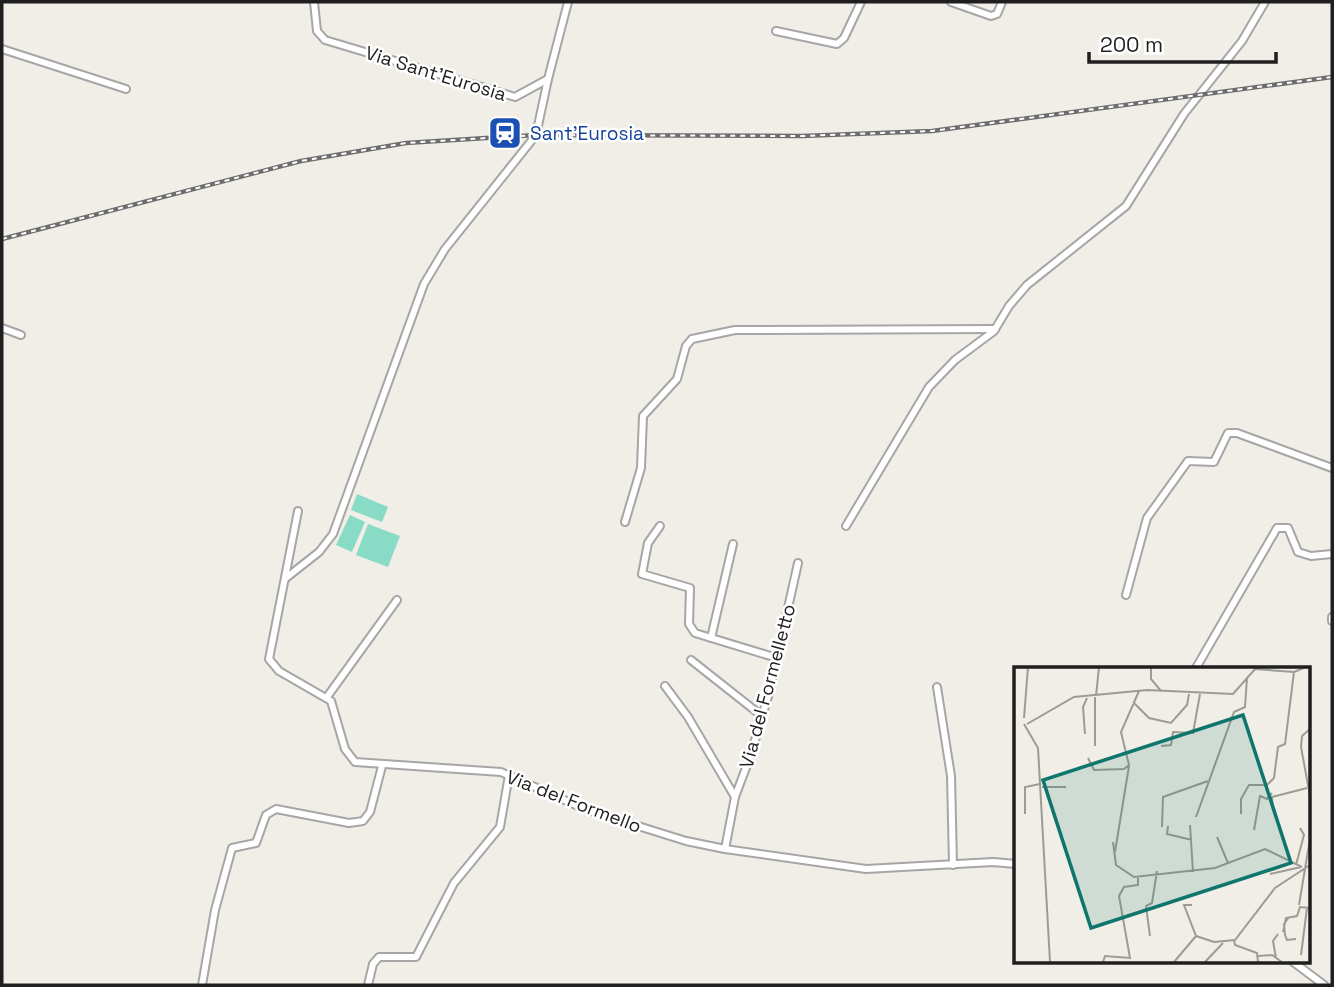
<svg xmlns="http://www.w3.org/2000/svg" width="1334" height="987" viewBox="0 0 1334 987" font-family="'Space Grotesk',sans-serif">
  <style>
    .pitch { fill: #88dbc5 }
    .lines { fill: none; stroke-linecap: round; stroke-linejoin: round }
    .minor-casing { stroke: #a6a6a6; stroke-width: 10 }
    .minor { stroke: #fff; stroke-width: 6 }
    .rail-casing { stroke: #6d6d6d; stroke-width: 4.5 }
    .rail { stroke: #fff; stroke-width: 2; stroke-dasharray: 5; stroke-linecap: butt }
    .labels { text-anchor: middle; stroke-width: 5; stroke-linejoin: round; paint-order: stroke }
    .street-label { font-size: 19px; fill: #1f1f1f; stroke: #fff }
    .transit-label { font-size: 19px; fill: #164399; stroke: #fff; text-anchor: start }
    .inset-road { fill: none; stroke: #9c9b96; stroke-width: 2 }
    .view { fill: #0f766e; fill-opacity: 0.15; stroke: #0f766e; stroke-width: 3.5 }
    .inset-edge { fill: none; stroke: #1f1f1f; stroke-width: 3.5 }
  </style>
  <rect width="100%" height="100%" fill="#f0eee6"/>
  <!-- pitch -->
  <g class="pitch">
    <path d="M357,494L388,507L382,522L351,510Z"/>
    <path d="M350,515L365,522L352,552L336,545Z"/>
    <path d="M368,524L400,536L388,567L356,555Z"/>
  </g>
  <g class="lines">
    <defs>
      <g id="minor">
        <path d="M314,2L317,31L325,40L515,97L548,79L568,2"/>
        <path d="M951,2L991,16L997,14L1002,2"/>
        <path d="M776,31L837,44L844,38L861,2"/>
        <path d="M2,49L126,89"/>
        <path d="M2,328L21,335"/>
        <path d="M298,511L269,659L279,671L331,701L345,749L355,762L501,772L587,810L686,841L725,849L866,869L993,862L1016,864"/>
        <path d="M625,522L641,468L643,416L677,379L686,346L692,339L735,330L995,329"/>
        <path d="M660,526L648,543L642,574L690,588L689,624L695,633L777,658"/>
        <path d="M846,526L929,387L955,360L994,331L1009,306L1027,285L1126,206L1184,114L1242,41L1265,2"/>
        <path d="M286,578L319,552L333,534L424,284L445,249L536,135L548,79"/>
        <path d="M1126,595L1147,518L1188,461L1214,462L1228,433H1237L1332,468"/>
        <path d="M1332,621V617"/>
        <path d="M711,638L733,544"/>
        <path d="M691,660L762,716"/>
        <path d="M1196,668L1277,528H1288L1298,552L1311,556L1332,554"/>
        <path d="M665,686L688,717L735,797"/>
        <path d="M937,687L951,776L953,865"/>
        <path d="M327,697L397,600"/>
        <path d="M725,849L735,797L750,757L769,693L798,563"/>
        <path d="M1292,961L1324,985"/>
        <path d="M202,985L215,910L232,848L256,843L266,815L276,809L349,823L363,821L370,812L382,766"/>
        <path d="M368,985L373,964L379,957H416L454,883L500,827L509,775"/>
      </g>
    </defs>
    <!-- minor casing -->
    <use href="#minor" class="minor-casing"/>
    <!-- minor -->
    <use href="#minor" class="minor"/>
    <defs>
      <path id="rail" d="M2,239L301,161L406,143L536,135L802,136L932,131L1332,77"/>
    </defs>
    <!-- rail casing -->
    <use href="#rail" class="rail-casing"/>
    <!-- rail -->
    <use href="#rail" class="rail"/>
  </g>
  <!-- icons -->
  <defs>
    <symbol id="station-square" viewBox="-11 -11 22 22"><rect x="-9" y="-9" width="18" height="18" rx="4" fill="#1a4fb4" stroke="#fff"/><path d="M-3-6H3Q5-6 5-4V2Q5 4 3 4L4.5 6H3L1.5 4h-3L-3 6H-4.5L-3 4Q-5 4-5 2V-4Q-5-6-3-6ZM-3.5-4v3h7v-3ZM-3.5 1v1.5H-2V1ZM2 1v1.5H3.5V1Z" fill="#fff"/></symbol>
  </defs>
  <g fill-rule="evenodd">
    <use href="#station-square" x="486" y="114" width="38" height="38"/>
  </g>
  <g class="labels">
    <!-- street labels -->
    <g class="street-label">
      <text transform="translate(436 73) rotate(17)" y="7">Via Sant'Eurosia</text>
      <text transform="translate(767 686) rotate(-75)" y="7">Via del Formelletto</text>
      <text transform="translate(574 801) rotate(21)" y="7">Via del Formello</text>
    </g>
    <!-- transit labels -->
    <g class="transit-label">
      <text x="530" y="140">Sant'Eurosia</text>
    </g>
  </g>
  <!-- overview -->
  <g transform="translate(1014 667)">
    <rect width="296" height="296" fill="#f0eee6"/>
    <path class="inset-road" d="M137,0V12L147,24M82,29L85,0M119,35L135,51L157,56L173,38L175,27M10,51L14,0M10,57L24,81L36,295M13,57L60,30L133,23L219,27L241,2L280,5L292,0M296,62L288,69L287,80L296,129M71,67L69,40L73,31M81,79V30M147,79L157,78L159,65L179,66L186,27M74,91L80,103L110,102L115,98L107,65L125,24M28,120H52M259,141L258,130L293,121M11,147V120L26,117M227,147V132L235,118H253L260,111L264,80L271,77L280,5M182,150L220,45L231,40L233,11M176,158L179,205M154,159L153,167L178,173M148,160L149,130L194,114M240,163L246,129L253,132L258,126M203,170L214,196M99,175L102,198L120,210L201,201L251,182L288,200M101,185L115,99M282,198L290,168L286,161M256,207L287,200M178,238H170L182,269M285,238L296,172M275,250L270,257L271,268L273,273L282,272M269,265L272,251L283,249L286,240L296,241M136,269L132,239L138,236L143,204M220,273L221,278L243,286L244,295M287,288L293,241M244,289L258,288L268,295M262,291L259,274L264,267M89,295L91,289L116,291L105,229L110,220L124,218V209M160,295L182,269L200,275L221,273L261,221L296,198M191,295L209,276"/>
    <path class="view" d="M229,48L277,196L77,261L29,113Z"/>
    <rect width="296" height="296" class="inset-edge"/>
  </g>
  <!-- border -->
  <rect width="1334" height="987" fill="none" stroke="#1f1f1f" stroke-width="7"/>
  <!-- scale -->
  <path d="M1089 52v10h187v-10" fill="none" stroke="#1f1f1f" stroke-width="3.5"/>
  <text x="1100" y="52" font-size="21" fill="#1f1f1f" stroke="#ffffff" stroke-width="5" paint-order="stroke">200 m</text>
</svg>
